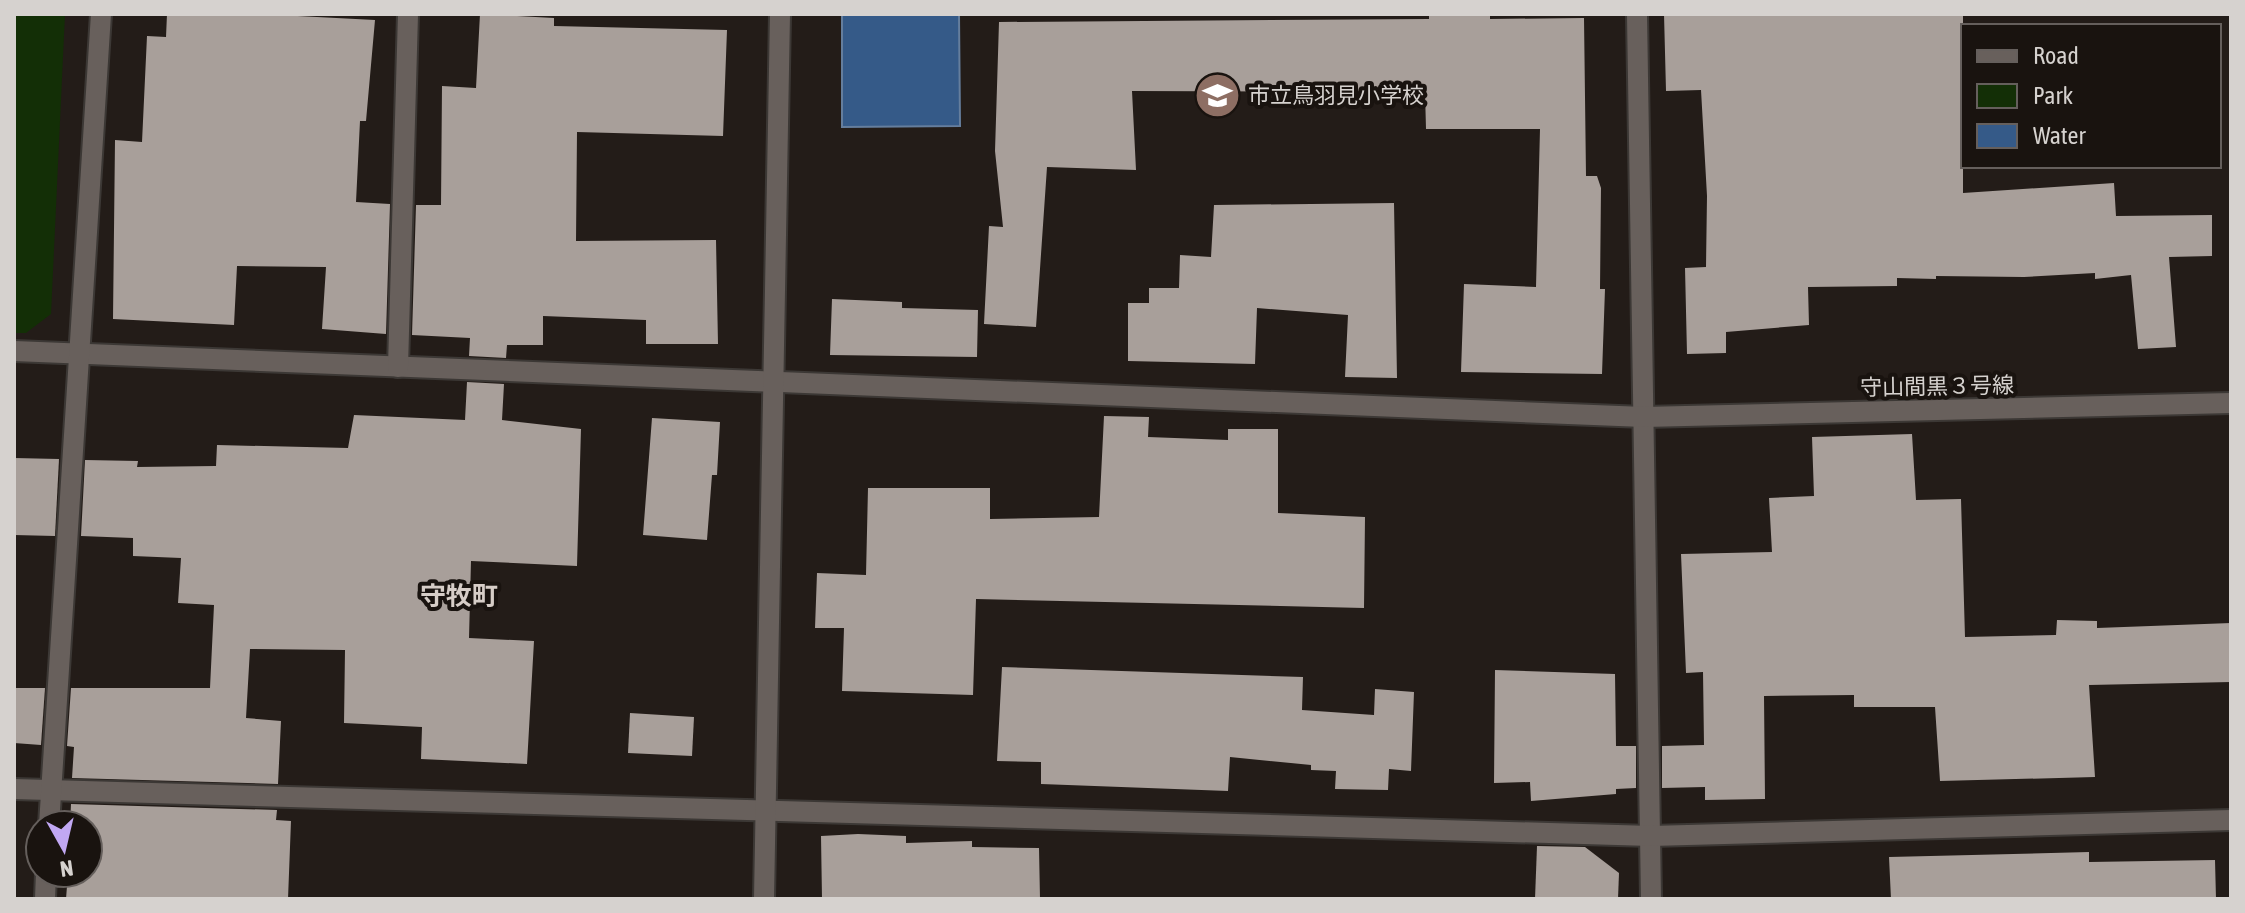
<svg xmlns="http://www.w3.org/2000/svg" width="2245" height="913" viewBox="0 0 2245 913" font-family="'Asap Condensed','Noto Sans JP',sans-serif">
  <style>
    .green { fill: #132f06 }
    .water { fill: #355a88; stroke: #657e9d; stroke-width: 2 }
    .building { fill: #a89f9a }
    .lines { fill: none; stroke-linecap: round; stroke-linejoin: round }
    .minor-casing { stroke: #3c3835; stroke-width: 24 }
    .minor { stroke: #68605c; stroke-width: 20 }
    .labels { text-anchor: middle; stroke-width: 8; stroke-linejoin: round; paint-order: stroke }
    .poi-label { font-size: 22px; fill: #d6d2cf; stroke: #19130f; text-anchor: start }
    .street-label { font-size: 22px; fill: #d6d2cf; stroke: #19130f }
    .quarter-label { font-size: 26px; font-weight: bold; fill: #d6cdc7; stroke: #19130f }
  </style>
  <rect width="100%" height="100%" fill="#231c18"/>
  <!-- green -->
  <path class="green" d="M14,14H65L51,314L26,333H14Z"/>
  <!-- water -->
  <path class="water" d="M842,14H959L960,126L842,127Z"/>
  <!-- building -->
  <g class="building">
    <path d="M167,14H259L375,20L366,121H360L356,202L390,204L386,334L322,329L326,267L237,266L234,325L113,319L115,140L142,142L147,36L166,37Z"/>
    <path d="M480,14L554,18V26L727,30L723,136L577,132L576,241L716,240L718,344H646V320L543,316V345H507L506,358L469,356L470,338L412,335L416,205H441L442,86L476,88Z"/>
    <path d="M1429,14H1490V19L1584,18L1586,176H1597L1601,188L1600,289H1605L1602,374L1461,372L1464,284L1536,287L1540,129H1426L1425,92L1132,91L1136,170L1047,167L1036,327L984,324L989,226L1003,227L995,151L999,22L1429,19Z"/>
    <path d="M1664,14H1963V193L2114,183L2116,216L2212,215V256L2169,257L2176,347L2138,349L2131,275L2095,279V273L2024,277L1936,276V279L1897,278V286L1808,287L1809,325L1726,332V353L1687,354L1685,268L1706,267L1707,196L1701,90L1666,91Z"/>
    <path d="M1394,203L1397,378L1345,377L1348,315L1257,308L1255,364L1128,361V303H1149V288H1179L1180,255L1211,257L1214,205Z"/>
    <path d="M832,299L902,302V308L978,310L977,357L830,355Z"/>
    <path d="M467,382L504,384L502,420L581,429L577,566L471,561L469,638L534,641L527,764L421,759L422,727L344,723L345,650L250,649L246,718L281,721L278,784L72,778L74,747L67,746L71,688H210L214,605L178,603L181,558L133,556V538L81,536L85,460L138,461L137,467L216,466L217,445L348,448L354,415L465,420Z"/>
    <path d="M1104,416L1149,417L1148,437L1228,440V429H1278V513L1365,517L1364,608L976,599L973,695L842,691L844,628H815L817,573L866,575L868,488H990V519L1099,517Z"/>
    <path d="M652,418L720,422L717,475H712L707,540L643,535Z"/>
    <path d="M1912,434L1916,500L1961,499L1965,637L2056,635L2057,620L2097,621V628L2231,623V682L2089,685L2095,777L1940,781L1935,707H1854V695L1764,696L1765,799L1705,800V787L1662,788V746L1704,745L1703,672L1686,673L1681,554L1772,552L1769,498L1814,496L1812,437Z"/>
    <path d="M14,458L59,459L55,536L14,535Z"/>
    <path d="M1002,667L1303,677L1302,710L1374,715L1375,689L1414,692L1411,771L1389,769L1388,790L1335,789L1336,771L1311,770V765L1230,757L1228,791L1041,784V762L997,761Z"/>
    <path d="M1495,670L1615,674L1616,746H1636V788L1616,789V794L1531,801L1530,782L1494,783Z"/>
    <path d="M14,688H45L41,745L14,743Z"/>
    <path d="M630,713L694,717L692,756L628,753Z"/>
    <path d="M71,804L277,810L276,820L291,821L288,899H66L68,873H88V825H70Z"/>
    <path d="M858,834L906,836V843L972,841V847L1039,848L1040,899H822L821,836Z"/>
    <path d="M1537,846L1585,847L1619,873L1618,899H1535Z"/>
    <path d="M2089,852V862L2215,860L2216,899H1891L1889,857Z"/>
  </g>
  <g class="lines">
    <defs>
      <g id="minor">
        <path d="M1637,14L1651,899"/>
        <path d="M14,351L1644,417L2231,403"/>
        <path d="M398,367L408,14"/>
        <path d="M14,789L1651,836L2231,820"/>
        <path d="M49,825L101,14"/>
        <path d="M45,899L46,873"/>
        <path d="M764,899L780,14"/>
      </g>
    </defs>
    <!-- minor casing -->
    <use href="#minor" class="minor-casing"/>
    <!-- minor -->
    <use href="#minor" class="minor"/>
  </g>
  <!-- icons -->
  <defs>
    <symbol id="school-disc" viewBox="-11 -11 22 22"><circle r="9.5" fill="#8d6e63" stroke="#19130f"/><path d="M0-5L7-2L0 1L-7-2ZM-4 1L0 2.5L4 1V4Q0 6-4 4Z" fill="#fff"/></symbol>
  </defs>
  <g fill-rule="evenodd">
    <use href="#school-disc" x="1192" y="70" width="51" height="51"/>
  </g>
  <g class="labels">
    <!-- poi labels -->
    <g class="poi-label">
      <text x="1248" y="103">市立鳥羽見小学校</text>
    </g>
    <!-- street labels -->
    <g class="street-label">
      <text transform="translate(1937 386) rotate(-1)" y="8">守山間黒３号線</text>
    </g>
    <!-- quarter labels -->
    <g class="quarter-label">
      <text x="459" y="605">守牧町</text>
    </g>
  </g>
  <!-- border -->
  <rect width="2245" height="913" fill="none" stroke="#d6d2cf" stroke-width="32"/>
  <!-- legend -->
  <rect x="1961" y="24" width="260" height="144" fill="#19130f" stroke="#655f5c" stroke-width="2"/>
  <rect x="1977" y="50" width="40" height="12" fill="#68605c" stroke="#655f5c" stroke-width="2"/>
  <text x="2033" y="64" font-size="24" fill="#d6d2cf">Road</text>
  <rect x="1977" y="84" width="40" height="24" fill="#132f06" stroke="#655f5c" stroke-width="2"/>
  <text x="2033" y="104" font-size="24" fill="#d6d2cf">Park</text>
  <rect x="1977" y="124" width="40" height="24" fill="#355a88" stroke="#655f5c" stroke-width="2"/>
  <text x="2033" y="144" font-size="24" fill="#d6d2cf">Water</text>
  <!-- north arrow -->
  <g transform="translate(64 849) rotate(172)"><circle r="38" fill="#19130f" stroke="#655f5c" stroke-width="2"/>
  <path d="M0-6L14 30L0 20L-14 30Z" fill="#c1a8f3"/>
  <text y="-12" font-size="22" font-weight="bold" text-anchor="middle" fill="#d6d2cf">N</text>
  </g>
</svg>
